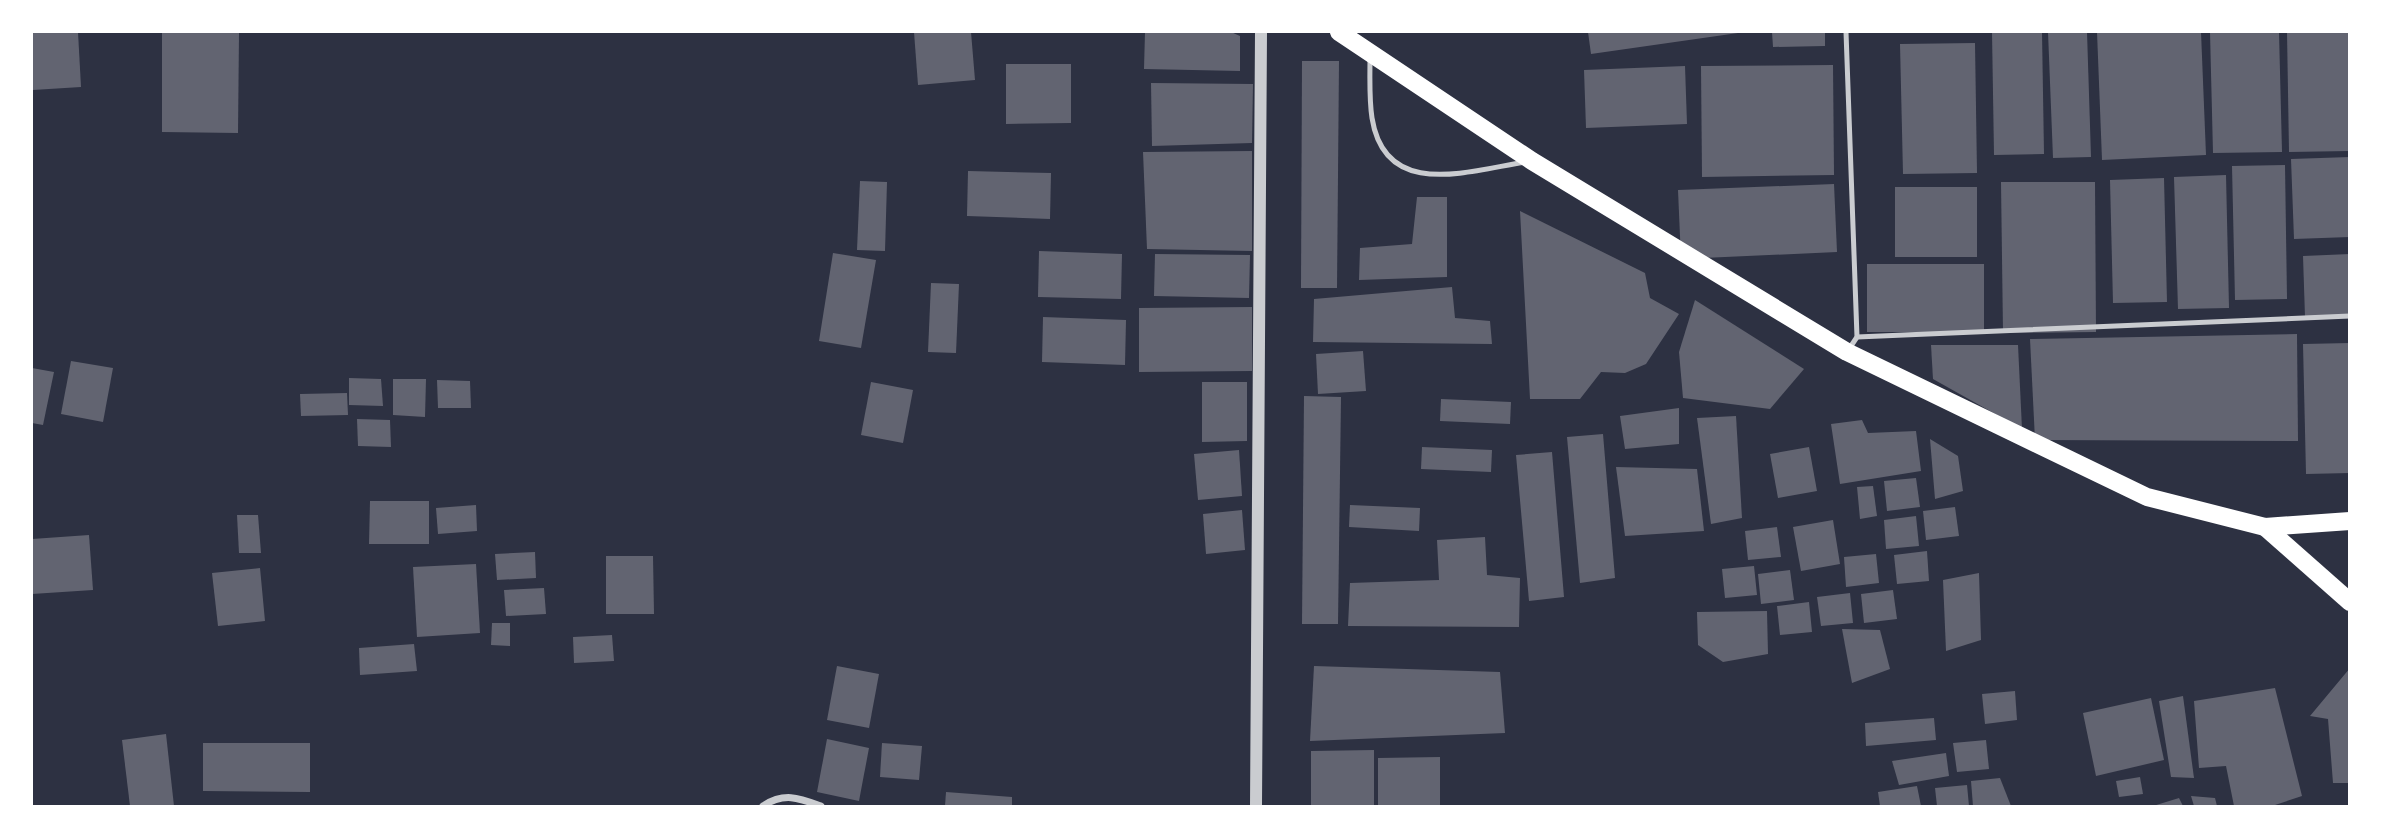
<svg xmlns="http://www.w3.org/2000/svg" width="2381" height="838" viewBox="0 0 2381 838" font-family="'Fira Sans',sans-serif">
  <style>
    .building { fill: #626471 }
    .lines { fill: none; stroke-linecap: round; stroke-linejoin: round }
    .service { stroke: #caccd0; stroke-width: 5 }
    .minor { stroke: #caccd0; stroke-width: 7 }
    .tertiary { stroke: #caccd0; stroke-width: 12 }
    .primary { stroke: #fff; stroke-width: 18 }
  </style>
  <rect width="100%" height="100%" fill="#2d3142"/>
  <!-- building -->
  <g class="building">
    <path d="M32,32H78L81,87L33,90Z"/>
    <path d="M914,32H971L975,80L918,85Z"/>
    <path d="M1145,32H1231L1240,36V71L1144,69Z"/>
    <path d="M1588,32H1738V33L1591,54Z"/>
    <path d="M1772,32H1825V46L1773,47Z"/>
    <path d="M1992,32H2042L2044,154L1994,155Z"/>
    <path d="M2048,32H2087L2091,157L2053,158Z"/>
    <path d="M2097,32H2201L2206,155L2102,160Z"/>
    <path d="M2210,32H2279L2282,152L2213,153Z"/>
    <path d="M2287,32H2350V151L2289,152Z"/>
    <path d="M162,33H239L238,133L162,132Z"/>
    <path d="M1975,43L1977,173L1903,174L1900,44Z"/>
    <path d="M1302,61H1339L1337,288H1301Z"/>
    <path d="M1006,64H1071V123L1006,124Z"/>
    <path d="M1833,65L1834,175L1702,177L1701,66Z"/>
    <path d="M1685,66L1687,124L1586,128L1584,70Z"/>
    <path d="M1151,83L1253,84L1252,143L1152,146Z"/>
    <path d="M1252,151V251L1147,249L1143,152Z"/>
    <path d="M2350,157V237L2294,239L2291,159Z"/>
    <path d="M2285,165L2287,299L2235,300L2232,166Z"/>
    <path d="M968,171L1051,173L1050,219L967,216Z"/>
    <path d="M2226,175L2229,308L2178,309L2174,177Z"/>
    <path d="M2164,178L2167,302L2113,303L2110,180Z"/>
    <path d="M860,181L887,182L885,251L857,250Z"/>
    <path d="M2001,182H2095L2096,332L2003,333Z"/>
    <path d="M1834,184L1837,252L1681,259L1678,190Z"/>
    <rect x="1895" y="187" width="82" height="70"/>
    <path d="M1417,197H1447V277L1359,280L1360,248L1412,244Z"/>
    <path d="M1520,211L1645,273L1650,298L1679,314L1646,364L1625,373L1601,372L1580,399H1530Z"/>
    <path d="M1039,251L1122,254L1121,299L1038,297Z"/>
    <path d="M833,253L876,260L861,348L819,341Z"/>
    <path d="M1155,254L1250,255L1249,298L1154,296Z"/>
    <path d="M2350,254V316L2305,317L2303,256Z"/>
    <rect x="1867" y="264" width="117" height="68"/>
    <path d="M931,283L959,284L956,353L928,352Z"/>
    <path d="M1452,287L1455,318L1490,321L1492,344L1313,342L1314,299Z"/>
    <path d="M1695,300L1804,369L1770,409L1683,398L1679,352Z"/>
    <path d="M1252,307V371L1139,372V308Z"/>
    <path d="M1043,317L1126,320L1125,365L1042,362Z"/>
    <path d="M2297,334L2298,441L2035,440L2030,339Z"/>
    <path d="M2350,343V473L2306,474L2303,344Z"/>
    <path d="M1931,345H2018L2022,429L1933,379Z"/>
    <path d="M1363,351L1366,391L1318,394L1316,354Z"/>
    <path d="M71,361L113,368L103,422L61,414Z"/>
    <path d="M32,368L54,372L43,425L32,423Z"/>
    <path d="M349,378L381,379L383,406L349,405Z"/>
    <path d="M393,379H426L425,417L393,415Z"/>
    <path d="M437,380L470,381L471,408H438Z"/>
    <path d="M871,382L913,390L903,443L861,435Z"/>
    <path d="M1202,382H1247V441L1202,442Z"/>
    <path d="M347,393L348,415L301,416L300,394Z"/>
    <path d="M1304,396L1341,397L1338,624H1302Z"/>
    <path d="M1441,399L1511,402L1510,424L1440,421Z"/>
    <path d="M1679,408V444L1625,449L1620,416Z"/>
    <path d="M1736,416L1742,518L1711,524L1697,418Z"/>
    <path d="M357,419L390,420L391,447L358,446Z"/>
    <path d="M1862,420L1868,433L1916,431L1921,471L1840,484L1831,424Z"/>
    <path d="M1603,434L1615,578L1580,583L1567,437Z"/>
    <path d="M1930,439L1958,456L1963,491L1935,499Z"/>
    <path d="M1422,447L1492,450L1491,472L1421,469Z"/>
    <path d="M1809,447L1817,491L1778,498L1770,454Z"/>
    <path d="M1239,450L1242,496L1198,500L1194,454Z"/>
    <path d="M1552,452L1564,597L1529,601L1516,455Z"/>
    <path d="M1616,467L1697,469L1704,531L1625,536Z"/>
    <path d="M1916,478L1920,507L1887,511L1884,481Z"/>
    <path d="M1873,486L1877,516L1860,519L1857,487Z"/>
    <path d="M370,501H429V544H369Z"/>
    <path d="M476,505L477,531L438,534L436,508Z"/>
    <path d="M1350,505L1420,508L1419,531L1349,527Z"/>
    <path d="M1955,507L1959,536L1926,540L1923,511Z"/>
    <path d="M1242,510L1245,550L1206,554L1203,514Z"/>
    <path d="M237,515H258L261,553H239Z"/>
    <path d="M1916,516L1919,546L1886,549L1884,520Z"/>
    <path d="M1833,520L1840,564L1801,571L1793,527Z"/>
    <path d="M1777,527L1781,557L1748,560L1745,531Z"/>
    <path d="M89,535L93,590L32,594V539Z"/>
    <path d="M1485,537L1487,575L1520,578L1519,627L1348,626L1350,583L1439,580L1437,540Z"/>
    <path d="M1927,551L1929,581L1897,584L1894,555Z"/>
    <path d="M535,552L536,578L497,580L495,554Z"/>
    <path d="M1876,554L1879,583L1846,587L1844,557Z"/>
    <path d="M606,556H653L654,614H606Z"/>
    <path d="M476,564L480,633L417,637L413,567Z"/>
    <path d="M1754,566L1757,595L1725,598L1722,569Z"/>
    <path d="M260,568L265,621L218,626L212,573Z"/>
    <path d="M1790,570L1794,600L1761,604L1758,574Z"/>
    <path d="M1979,573L1981,640L1946,651L1943,580Z"/>
    <path d="M544,588L546,614L506,616L504,590Z"/>
    <path d="M1893,590L1897,619L1864,623L1861,594Z"/>
    <path d="M1850,593L1853,623L1821,626L1817,597Z"/>
    <path d="M1809,602L1812,632L1780,635L1777,606Z"/>
    <path d="M1767,611L1768,654L1723,662L1698,645L1697,612Z"/>
    <path d="M492,623H510V646L491,645Z"/>
    <path d="M1842,629L1880,630L1890,669L1852,683Z"/>
    <path d="M612,635L614,661L574,663L573,637Z"/>
    <path d="M414,644L417,671L360,675L359,648Z"/>
    <path d="M837,666L879,674L869,728L827,720Z"/>
    <path d="M1314,666L1500,672L1505,733L1310,741Z"/>
    <path d="M2350,668V783H2333L2328,719L2310,716Z"/>
    <path d="M2275,688L2302,796L2272,806H2234L2226,766L2199,768L2194,701Z"/>
    <path d="M2015,691L2017,720L1985,724L1982,694Z"/>
    <path d="M2183,696L2194,778L2171,777L2159,701Z"/>
    <path d="M2151,698L2164,760L2096,776L2083,713Z"/>
    <path d="M1934,718L1936,740L1866,746L1865,723Z"/>
    <path d="M166,734L174,806H130L122,740Z"/>
    <path d="M827,739L869,748L859,801L817,792Z"/>
    <path d="M1986,740L1989,769L1957,772L1953,743Z"/>
    <path d="M203,743H310V792L203,791Z"/>
    <path d="M882,743L922,746L919,780L880,777Z"/>
    <path d="M1374,750V806H1311V751Z"/>
    <path d="M1946,753L1949,776L1899,785L1892,761Z"/>
    <path d="M1440,757V806H1378V758Z"/>
    <path d="M2140,777L2143,794L2119,797L2116,781Z"/>
    <path d="M2000,778L2011,806H1973L1971,781Z"/>
    <path d="M1967,785L1969,806H1937L1935,788Z"/>
    <path d="M1917,786L1921,806H1880L1878,792Z"/>
    <path d="M946,792L1012,797V806H945Z"/>
    <path d="M2191,796L2215,798L2217,806H2194Z"/>
    <path d="M2179,798L2183,806H2153Z"/>
  </g>
  <g class="lines">
    <!-- service -->
    <g class="service">
      <path d="M1846,32L1857,337L1849,349"/>
      <path d="M1370,58C1370,78 1369,99 1372,118C1385,200 1468,171 1525,162"/>
      <path d="M1857,337L2350,316"/>
    </g>
    <!-- minor -->
    <path class="minor" d="M763,806C784,792 799,798 821,806"/>
    <!-- tertiary -->
    <path class="tertiary" d="M1256,806L1261,32"/>
    <!-- primary -->
    <g class="primary">
      <path d="M1339,32L1532,161L1847,352L2147,497L2265,527L2350,521"/>
      <path d="M2265,527L2350,602"/>
    </g>
  </g>
  <!-- border -->
  <rect width="2381" height="838" fill="none" stroke="#ffffff" stroke-width="66"/>
</svg>
